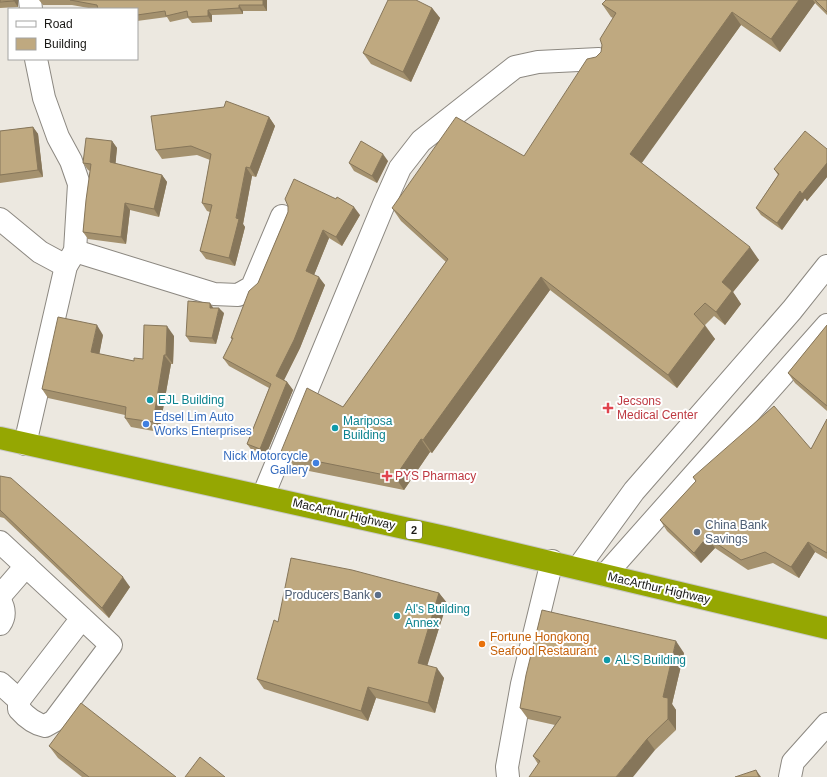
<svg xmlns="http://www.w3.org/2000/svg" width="827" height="777" viewBox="0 0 827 777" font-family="Helvetica,sans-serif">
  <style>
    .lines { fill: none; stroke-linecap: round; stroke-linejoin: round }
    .minor-casing { stroke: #8c8881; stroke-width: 24 }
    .highway-casing { stroke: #c8c8c7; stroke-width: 24 }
    .minor { stroke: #fff; stroke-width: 22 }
    .highway { stroke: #95a702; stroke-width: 22 }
    .wall { fill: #a4916e }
    .shaded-wall { fill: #86765a }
    .building { fill: #bfa980; stroke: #86765a }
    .culture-dot { fill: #0f9aa8; stroke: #fff; stroke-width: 1.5 }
    .health-dot { fill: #e0444e; stroke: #fff; stroke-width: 1.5 }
    .shop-dot { fill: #3f7fe0; stroke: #fff; stroke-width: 1.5 }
    .service-dot { fill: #5c6f8a; stroke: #fff; stroke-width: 1.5 }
    .food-dot { fill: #e8710a; stroke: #fff; stroke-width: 1.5 }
    .labels { text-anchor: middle; stroke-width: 4; stroke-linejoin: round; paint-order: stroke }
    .shield { fill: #fff; stroke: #5f5e5c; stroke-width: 1 }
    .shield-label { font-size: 11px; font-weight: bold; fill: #1a1916 }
    .culture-label { font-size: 12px; fill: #0d838f; stroke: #fff; text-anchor: start }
    .health-label { font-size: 12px; fill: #be3a42; stroke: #fff; text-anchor: start }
    .shop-label { font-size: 12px; fill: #366cbe; stroke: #fff; text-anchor: start }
    .street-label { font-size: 12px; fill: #1a1916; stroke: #fff }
    .service-label { font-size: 12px; fill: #4e5e75; stroke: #fff; text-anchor: start }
    .food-label { font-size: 12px; fill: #c56008; stroke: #fff; text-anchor: start }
  </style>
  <rect width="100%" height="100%" fill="#ece8e0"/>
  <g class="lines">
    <defs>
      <g id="minor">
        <path d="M30,0L31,9"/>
        <path d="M0,219L40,252L66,266"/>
        <path d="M75,251L214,294L238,295L252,287L282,216"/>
        <path d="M25,444L66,266L75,251L79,184L71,161L58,137L44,98L36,59"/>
        <path d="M263,496L384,204L400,168L421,141L515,67L538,62L599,59"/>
        <path d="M0,542L111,645L54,721L45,726C35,724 26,717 19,709V700L82,618"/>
        <path d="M578,568L634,491L792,310L827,266"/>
        <path d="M605,575L827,325"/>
        <path d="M0,596L26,566"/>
        <path d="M0,601C5,609 5,617 0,624"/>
        <path d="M0,683L19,700"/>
        <path d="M508,777L507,767L522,684L552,561"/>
        <path d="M790,777L793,762L827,724"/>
      </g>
      <path id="highway" d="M0,438L449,538L827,628"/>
    </defs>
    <!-- minor casing -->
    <use href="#minor" class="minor-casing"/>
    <!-- highway casing -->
    <use href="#highway" class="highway-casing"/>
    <!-- minor -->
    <use href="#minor" class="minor"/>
    <!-- highway -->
    <use href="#highway" class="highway"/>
  </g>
  <!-- wall -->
  <g class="wall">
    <path d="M0,0H18V7L0,8Z"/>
    <path d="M39,0H267V11H243V14L212,15V22L192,23L188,18L170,22L167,17L137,21V9H94L72,5H43Z"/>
    <path d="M606,0H827V15L815,3L780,52L741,25L641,163L759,260L733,292L741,304L725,325L714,316L705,325L715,339L677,388L550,290L432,453L430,452L404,490L289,467L280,454L343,407L446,262L401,221L392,208L524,156L596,57L601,52L613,18L611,17L602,4Z"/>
    <path d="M432,8L440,18L411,82L371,64L363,53Z"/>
    <path d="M269,117L275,126L256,177L252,176L243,224L245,227L235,266L206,259L200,251L210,212L207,211L202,203L210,160L197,155L162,159L156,150Z"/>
    <path d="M33,127L38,134L43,177L0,183V131Z"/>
    <path d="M112,141L117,148L115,164L162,175L167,182L159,217L130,210L126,244L88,239L83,232L90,171L88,170L83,163Z"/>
    <path d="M827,149V177L807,201L805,198L782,230L761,215L756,208L778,175L774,169Z"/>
    <path d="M388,161L377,183L354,171L349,163Z"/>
    <path d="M288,212L360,215L342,246L329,238L314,275L325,285L300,348L284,380L287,382L293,390L265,457L253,452L247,444L269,388L229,366L223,358L232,340L231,338L258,283Z"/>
    <path d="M224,313L216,344L190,342L186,336Z"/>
    <path d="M827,325V411L795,383L788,373Z"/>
    <path d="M103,335L99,354L134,361L143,359L174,336L173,364H171L159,432L131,427L125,418V415L48,398L42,389Z"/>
    <path d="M827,419V559L815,552L799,578L773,563L748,570L715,548L701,563L667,531L660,520L696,481L693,477L811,449Z"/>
    <path d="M0,476L130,587L109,618L4,518L0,517Z"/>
    <path d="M439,593L447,603L427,665L444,678L435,713L376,698L368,721L264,689L257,679L278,622Z"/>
    <path d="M684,653L672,704L676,710V730L655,750L538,764L533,756L555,725L528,719L520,708Z"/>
    <path d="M49,746L176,777H82L58,758Z"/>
  </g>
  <!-- shaded-wall -->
  <g class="shaded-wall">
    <path d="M14,0H18V7L14,1Z"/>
    <path d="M263,0H267V11L263,5Z"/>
    <path d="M799,0H813L815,3L780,52L771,39Z"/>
    <path d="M239,5L243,11V14L239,8Z"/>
    <path d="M432,8L440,18L411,82L403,72Z"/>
    <path d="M208,10L212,15V22L208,16Z"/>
    <path d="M732,12L741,25L639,167L630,154Z"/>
    <path d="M269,117L275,126L256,177L250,168Z"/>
    <path d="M33,127L38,134L43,177L38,170Z"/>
    <path d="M112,141L117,148L115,170L110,162Z"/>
    <path d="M383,154L388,161L377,183L372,176Z"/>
    <path d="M827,163V177L807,201L805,198L782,230L777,223L800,191Z"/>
    <path d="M246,167L252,176L243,224L245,227L235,266L229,258Z"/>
    <path d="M162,175L167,182L159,217L154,209Z"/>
    <path d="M125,203L130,210L126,244L121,237Z"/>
    <path d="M354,207L360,215L342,246L336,237Z"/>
    <path d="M323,230L329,238L312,280L306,271Z"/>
    <path d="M750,247L759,260L733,292L741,304L725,325L716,312L722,282Z"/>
    <path d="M319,277L325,285L300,348L282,384L276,376Z"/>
    <path d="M541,277L550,290L432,453L423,440Z"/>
    <path d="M210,303L214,309L210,308Z"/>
    <path d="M219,308L224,313L216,344L212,338Z"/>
    <path d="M97,325L103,335L98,361L91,352Z"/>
    <path d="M167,326L174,336L173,364L166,355Z"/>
    <path d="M705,326L715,339L677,388L668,375Z"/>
    <path d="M164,355L171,364L159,432L153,422Z"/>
    <path d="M287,382L293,390L265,457L260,449Z"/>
    <path d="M421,439L430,452L404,490L395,477Z"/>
    <path d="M707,537L715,548L701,563L694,553Z"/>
    <path d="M808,542L815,552L799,578L791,567Z"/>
    <path d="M123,577L130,587L109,618L102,608Z"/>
    <path d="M439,593L447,603L425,673L418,663Z"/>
    <path d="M676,641L684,653L672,704L676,710V730L668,719L663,697Z"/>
    <path d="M437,668L444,678L435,713L428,703Z"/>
    <path d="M368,687L376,698L368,721L361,711Z"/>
    <path d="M647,739L655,750L633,777H616Z"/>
    <path d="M756,770L761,777H759Z"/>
  </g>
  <!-- building -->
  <g class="building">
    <path d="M0,0H14V1L0,2Z"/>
    <path d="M70,0H263V5H239V8L208,10V16L188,17L187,11L166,16L165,11L137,15V9H98L97,5Z"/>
    <path d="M388,0H416L432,8L403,72L363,53Z"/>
    <path d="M606,0H799L771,39L732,12L630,154L750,247L722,282L732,291L716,312L705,303L694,314L705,326L668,375L541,277L423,440L421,439L395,477L280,454L307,388L343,407L448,259L392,208L456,117L524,156L587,59L596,57L601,52L602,45L600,39L616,13L602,4Z"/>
    <path d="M815,0H827V12Z"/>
    <path d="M226,101L269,117L250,168L246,167L236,218L239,219L229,258L200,251L212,205L202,203L211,154L191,146L156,150L151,116L224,107Z"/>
    <path d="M33,127L38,170L0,175V131Z"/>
    <path d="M805,131L827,149V163L802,194L800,191L777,223L756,208L779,174L774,169Z"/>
    <path d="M86,138L112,141L110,162L162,175L154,209L125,203L121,237L83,232L86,200L91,164L83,163Z"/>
    <path d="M361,141L383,154L372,176L349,163Z"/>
    <path d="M294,179L336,199L337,197L354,207L336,237L323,230L306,271L319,277L294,340L276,376L287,382L260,449L247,444L271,384L223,358L233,338H231L249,291L258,283L288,212V206L285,199Z"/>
    <path d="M188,301L210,303V308H219L212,338L186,336Z"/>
    <path d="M58,317L97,325L91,352L134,361V358L143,359L144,325L167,326L166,355H164L153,422L125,418L126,407L42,389Z"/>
    <path d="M827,325V406L788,373Z"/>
    <path d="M774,406L811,449L827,419V553L808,542L791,567L765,552L741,560L707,537L694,553L660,520L696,481L693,477Z"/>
    <path d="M0,476L11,478L123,577L102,608L0,510Z"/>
    <path d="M291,558L352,570L439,593L418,663L437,668L428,703L368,687L361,711L257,679L274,620L278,622Z"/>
    <path d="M542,610L676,641L663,697L668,698V719L647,739L616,777H529L540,761L533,756L561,717L520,708L526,675Z"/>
    <path d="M81,703L176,777H89L49,746Z"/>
    <path d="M200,757L225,777H185Z"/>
    <path d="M756,770L759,777H735Z"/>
  </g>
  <!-- markers -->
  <g class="culture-dot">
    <circle cx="150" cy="400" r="4"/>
    <circle cx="335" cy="428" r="4"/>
    <circle cx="397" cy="616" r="4"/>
    <circle cx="607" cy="660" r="4"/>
  </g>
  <g class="health-dot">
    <path d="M606 402h4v4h4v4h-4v4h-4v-4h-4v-4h4z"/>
    <path d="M385 470h4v4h4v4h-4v4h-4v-4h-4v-4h4z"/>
  </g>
  <g class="shop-dot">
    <circle cx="146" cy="424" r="4"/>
    <circle cx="316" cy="463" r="4"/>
  </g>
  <g class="service-dot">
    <circle cx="697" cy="532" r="4"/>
    <circle cx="378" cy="595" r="4"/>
  </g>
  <circle class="food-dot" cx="482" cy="644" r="4"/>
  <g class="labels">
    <!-- shield labels -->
    <rect class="shield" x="406" y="521" width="16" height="18" rx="3"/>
    <g class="shield-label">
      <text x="414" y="534">2</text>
    </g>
    <!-- culture labels -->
    <g class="culture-label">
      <text x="158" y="404">EJL Building</text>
      <text x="343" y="425">Mariposa<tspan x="343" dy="14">Building</tspan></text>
      <text x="405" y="613">Al's Building<tspan x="405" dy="14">Annex</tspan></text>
      <text x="615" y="664">AL'S Building</text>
    </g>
    <!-- health labels -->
    <g class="health-label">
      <text x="617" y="405">Jecsons<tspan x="617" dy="14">Medical Center</tspan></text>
      <text x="395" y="480">PYS Pharmacy</text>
    </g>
    <!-- shop labels -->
    <g class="shop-label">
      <text x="154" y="421">Edsel Lim Auto<tspan x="154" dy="14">Works Enterprises</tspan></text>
      <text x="308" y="460" text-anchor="end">Nick Motorcycle<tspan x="308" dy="14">Gallery</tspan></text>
    </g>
    <!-- street labels -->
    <g class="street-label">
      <text transform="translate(344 514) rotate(13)" y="4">MacArthur Highway</text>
      <text transform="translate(659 588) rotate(13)" y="4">MacArthur Highway</text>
    </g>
    <!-- service labels -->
    <g class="service-label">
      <text x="705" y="529">China Bank<tspan x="705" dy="14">Savings</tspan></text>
      <text x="370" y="599" text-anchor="end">Producers Bank</text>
    </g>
    <!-- food labels -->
    <g class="food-label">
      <text x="490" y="641">Fortune Hongkong<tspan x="490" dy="14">Seafood Restaurant</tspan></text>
    </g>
  </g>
  <!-- legend -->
  <rect x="8" y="8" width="130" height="52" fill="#ffffff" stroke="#a3a3a2"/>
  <rect x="16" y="21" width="20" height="6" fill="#ffffff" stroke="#a3a3a2"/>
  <text x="44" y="28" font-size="12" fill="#1a1916">Road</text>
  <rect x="16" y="38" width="20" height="12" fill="#bfa980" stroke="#a3a3a2"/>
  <text x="44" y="48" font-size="12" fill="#1a1916">Building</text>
</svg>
